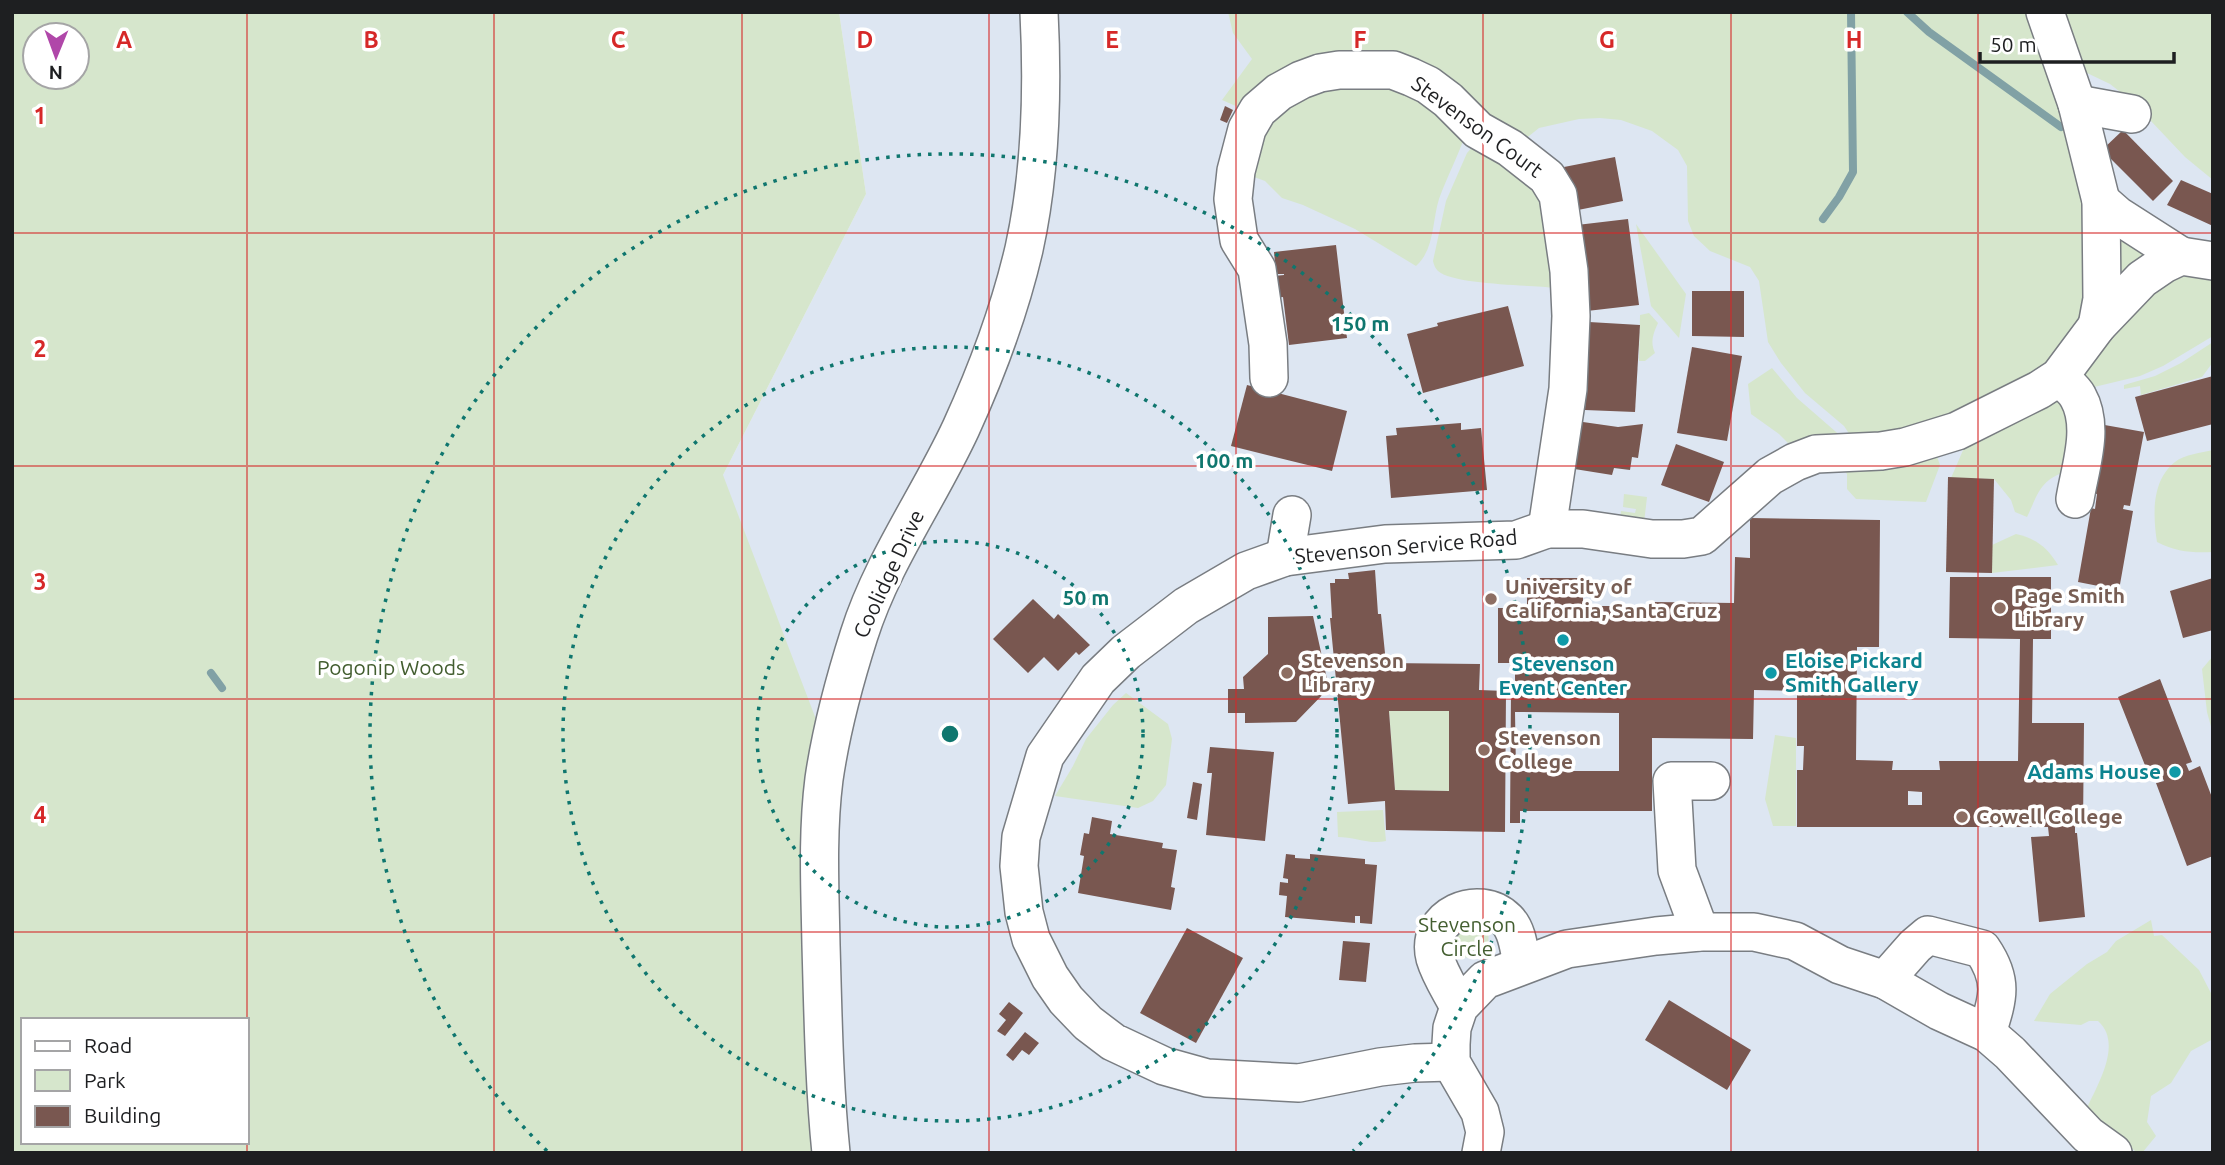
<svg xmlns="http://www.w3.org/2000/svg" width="2225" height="1165" viewBox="0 0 2225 1165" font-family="Ubuntu,sans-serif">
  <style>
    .built { fill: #dde6f2 }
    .green { fill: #d6e6cc; fill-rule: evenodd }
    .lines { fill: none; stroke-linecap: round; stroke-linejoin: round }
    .stream { stroke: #81a1a5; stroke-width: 8 }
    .building { fill: #795750; fill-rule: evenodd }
    .minor-casing { stroke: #797d82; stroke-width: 40 }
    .minor { stroke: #fff; stroke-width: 37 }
    .grid { fill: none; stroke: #d62828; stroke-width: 2; stroke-opacity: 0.55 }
    .ring { fill: none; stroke: #0f766e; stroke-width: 3.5; stroke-dasharray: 3.5 7 }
    .education-dot { fill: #8d6e63; stroke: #fff; stroke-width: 2.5 }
    .culture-dot { fill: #0f9aa8; stroke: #fff; stroke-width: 2.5 }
    .labels { text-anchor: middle; stroke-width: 7; stroke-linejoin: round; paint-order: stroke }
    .street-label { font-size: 21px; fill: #1e1f21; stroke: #fff }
    .education-label { font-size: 21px; font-weight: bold; fill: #785e54; stroke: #fff; text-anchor: start }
    .culture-label { font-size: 21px; font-weight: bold; fill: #0d838f; stroke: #fff; text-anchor: start }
    .park-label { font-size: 21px; fill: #435e30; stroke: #fff }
    .grid-label { font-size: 23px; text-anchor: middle; font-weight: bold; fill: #d62828; stroke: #fff; stroke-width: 7; stroke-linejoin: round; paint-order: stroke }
    .centre { fill: #0f766e; stroke: #fff; stroke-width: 3.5 }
    .ring-label { font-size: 21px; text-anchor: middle; font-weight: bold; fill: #0f766e; stroke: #fff; stroke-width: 7; stroke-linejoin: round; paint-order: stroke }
  </style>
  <rect width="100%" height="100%" fill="#edf1f7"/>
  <!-- built -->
  <path class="built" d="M839,12H2213V1153H735L723,475L866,194Z"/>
  <!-- green -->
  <g class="green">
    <path d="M12,12H839L866,194L723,475L817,722L802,803L817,1153H12ZM35,35H77V77H35ZM23,1020H247V1142H23Z"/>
    <path d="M1228,12H2213V180L2185,157L2133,102L2110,84L2087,73L2081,80L2082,153L2090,312L2035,377L1913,430L1850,435L1844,426L1805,393L1781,363L1768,342L1759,281L1750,267L1710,251L1694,236L1688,221L1687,166L1678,150L1652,131L1621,120L1600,118L1579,119L1539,128L1519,144L1405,66L1245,110L1222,100L1252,59L1233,33Z"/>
    <path d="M1389,78L1466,133C1458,156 1447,177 1439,199C1432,221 1435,249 1416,266L1355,229L1303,205L1282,198L1265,181L1243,173L1282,98Z"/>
    <path d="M1476,143L1544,186L1555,288C1532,285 1453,285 1438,271C1435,268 1434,265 1433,261L1446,201L1467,153Z"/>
    <path d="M1636,224L1686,294L1679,338L1651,306Z"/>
    <path d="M2108,231L2155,248L2110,294Z"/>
    <path d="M2178,271L2180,277L2213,273V336L2163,366L2140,376L2090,388L2083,378L2086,360L2113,327Z"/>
    <path d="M1649,313L1658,323C1653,334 1650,342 1655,353L1645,361H1639L1640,315Z"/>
    <path d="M2213,342V362L2202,377L2141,395L2140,386L2124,389V385L2155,376L2181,363Z"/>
    <path d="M1772,368L1797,398L1843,438L1804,440L1788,443L1779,434L1751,414L1748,384Z"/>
    <path d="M2057,396L2073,410L2062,473C2040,481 2037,496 2027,517L2015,512L2011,500L1994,479L1951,478L1967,441Z"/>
    <path d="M2213,450V552C2193,553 2176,552 2157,542C2153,516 2151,481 2175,462C2185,454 2201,453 2213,450Z"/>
    <path d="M1936,454L1940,465L1926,502L1856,499L1847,489V474L1843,469Z"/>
    <path d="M1624,494L1647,497L1644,523L1620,520L1621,511L1635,513L1636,509L1623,507Z"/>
    <path d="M2016,534C2037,539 2047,547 2058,565L1992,573V545Z"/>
    <path d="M2213,656V734L2207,712L2202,669Z"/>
    <path d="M1126,693L1168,724L1172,739L1166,785L1153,801L1138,808L1055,796L1073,766L1086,739L1113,705Z"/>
    <path d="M1389,711H1449V791L1395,790Z"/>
    <path d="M1775,735L1796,738V826H1773L1765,799Z"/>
    <path d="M1383,810L1386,841C1371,845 1354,837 1338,837L1337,812Z"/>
    <path d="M2151,920L2154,936L2162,935L2199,970L2213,997V1039L2191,1051L2171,1083L2151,1096L2147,1122L2156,1136L2142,1153H2138L2107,1131L2087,1108C2098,1084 2123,1043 2098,1021H2089L2081,1025L2034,1021L2050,994L2087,964L2107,952L2116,941Z"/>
    <path d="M1448,925L1486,926C1496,950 1474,966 1452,953Z"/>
  </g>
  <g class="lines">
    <!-- stream -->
    <g class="stream">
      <path d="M1907,12L1929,32L2061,127"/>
      <path d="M1823,219L1839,197L1853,172L1851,12"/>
      <path d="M211,673L222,688"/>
    </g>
  </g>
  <!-- building -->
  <g class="building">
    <path d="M1225,106L1233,110L1227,123L1220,120Z"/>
    <path d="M2123,130L2173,181L2153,201L2102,150Z"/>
    <path d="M1615,157L1623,201L1573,211L1564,167Z"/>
    <path d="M2181,180L2213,194V226L2167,205Z"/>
    <path d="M1628,219L1639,305L1587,311L1577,225Z"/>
    <path d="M1336,245L1347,338L1289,345L1283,297L1276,298L1274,276L1284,275V274H1276L1274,252Z"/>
    <path d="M1692,291H1744V337L1692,336Z"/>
    <path d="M1508,306L1524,366L1423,393L1407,334L1438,326L1437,323Z"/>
    <path d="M1589,322L1640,325L1635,412L1585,410Z"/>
    <path d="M1692,347L1742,356L1727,441L1677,433Z"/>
    <path d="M2213,376V424L2147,441L2135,397Z"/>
    <path d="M1247,385L1347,411L1332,471L1231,446Z"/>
    <path d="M1569,420L1618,427L1643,424L1638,458L1632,457L1630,470L1614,468L1612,475L1562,467Z"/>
    <path d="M1461,423V430L1481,428L1487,490L1391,498L1386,436L1397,435L1396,428Z"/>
    <path d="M2099,424L2144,432L2130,506L2124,505L2123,509L2133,511L2119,590L2078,582L2091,508L2095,509L2097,494L2086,492Z"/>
    <path d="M1676,444L1724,462L1709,502L1661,485Z"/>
    <path d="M1948,477L1994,479L1992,573L1946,572Z"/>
    <path d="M1750,518L1880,520L1879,647H1857L1856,760L1893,761L1892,770H1940L1939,761H2018L2020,639L1949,638L1950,577H2051V639H2033L2032,723H2084L2083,827H2075V833H2077L2085,917L2039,922L2031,837L2049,836L2048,827H1797V770H1803L1804,746H1797V691L1754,690L1753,739L1652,738V811H1520V823H1510L1511,691H1515V663H1498V608H1527V578H1583V606H1612L1611,619H1652L1653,602L1734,603L1735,557L1750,558ZM1515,712L1619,713V771H1516ZM1908,791L1922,792V805H1908Z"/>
    <path d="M1375,570L1378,614H1381L1386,663L1480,664L1479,690L1506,691L1505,832L1386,830L1385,801L1348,804L1330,618H1332L1330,583H1335V579H1349L1348,573ZM1389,711H1449V791L1395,790Z"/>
    <path d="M2213,578V630L2183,638L2170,591Z"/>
    <path d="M1033,599L1054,619L1058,614L1090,645L1079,655L1076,652L1058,671L1044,657L1028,673L993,639Z"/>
    <path d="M1313,616L1329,688L1296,722L1245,723V713H1228V689H1244L1243,677L1268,654V617Z"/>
    <path d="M2160,679L2192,762L2186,764L2189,771L2200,766L2213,800V856L2187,866L2156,783L2164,781L2161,774L2150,778L2118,697Z"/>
    <path d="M1210,747L1274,752L1265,841L1206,835L1212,773H1207Z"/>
    <path d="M1193,782L1202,784L1197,820L1187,818Z"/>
    <path d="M1092,817L1112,821L1110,834L1163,843L1162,848L1177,850L1171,887L1175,888L1171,910L1078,893L1084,856L1080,855L1084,833L1089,834Z"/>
    <path d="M1286,854L1295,855V858L1310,859V854L1365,859V864L1377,865L1372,924L1360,923V916H1355V923L1285,917L1287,896L1279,895L1280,882L1288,883V879L1283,878Z"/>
    <path d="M1187,928L1243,958L1196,1043L1140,1013Z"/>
    <path d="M1343,941L1370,943L1366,982L1339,980Z"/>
    <path d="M1669,1000L1751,1050L1727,1090L1645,1040Z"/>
    <path d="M1009,1002L1023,1013L1005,1036L997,1031L1006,1020L999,1014Z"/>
    <path d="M1025,1032L1039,1043L1029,1055L1022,1050L1013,1061L1006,1055Z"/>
  </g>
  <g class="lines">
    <defs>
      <g id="minor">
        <path d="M2045,12L2077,104L2101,201L2102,299L2097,326"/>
        <path d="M2077,104L2132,114"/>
        <path d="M2101,201L2117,215L2181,256"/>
        <path d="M2059,377C2065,383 2074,389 2078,397C2095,427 2080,468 2075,499"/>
        <path d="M1269,378L1268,344L1257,269L1239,240L1233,199L1236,171L1247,129L1258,110L1279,92L1301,80L1320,73L1339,70H1393L1411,77L1428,85L1448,100L1478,130L1510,148L1547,177L1558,195L1569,271L1571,316L1568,389L1547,529"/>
        <path d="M1285,557L1292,515"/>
        <path d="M1700,932L1677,870L1672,781H1711"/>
        <path d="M1885,980L1915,946L1928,935L1982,949C2004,981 1998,998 1987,1033"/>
        <path d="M1459,1007C1451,991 1440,975 1435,958C1424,916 1479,892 1507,920C1518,931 1519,950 1522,965"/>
        <path d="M1451,1062L1415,1063L1380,1067L1299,1083L1207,1078L1164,1066L1113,1042L1088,1023L1066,1000L1050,977L1031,939L1024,912L1019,866L1021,837L1045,756L1098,679L1126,652L1186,606L1246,571L1285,557L1385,544L1516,540L1547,529H1583L1652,539H1683L1702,536L1770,476L1795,462L1816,454L1881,451L1905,447L1957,431L2039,390L2059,377L2097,326L2142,279L2164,264L2181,256L2213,261"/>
        <path d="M831,1153C824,1084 823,1014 821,945C820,890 817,834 824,779C831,731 844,682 859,635C882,562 929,497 961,428C987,371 1010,309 1024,249C1041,172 1043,90 1039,12"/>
        <path d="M1481,1153L1485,1132L1480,1112L1451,1062V1044L1452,1028L1459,1007L1485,980L1567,949L1656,936L1700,932H1754L1795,941L1840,965L1885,980L1939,1011L1987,1033L2010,1053L2088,1135L2113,1153"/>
      </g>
    </defs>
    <!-- minor casing -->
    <use href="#minor" class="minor-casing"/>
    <!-- minor -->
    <use href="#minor" class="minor"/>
  </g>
  <!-- grid -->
  <path class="grid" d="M247,12V1153M494,12V1153M742,12V1153M989,12V1153M1236,12V1153M1483,12V1153M1731,12V1153M1978,12V1153M12,233H2213M12,466H2213M12,699H2213M12,932H2213"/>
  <!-- distance rings -->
  <g class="ring">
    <circle cx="950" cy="734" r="193"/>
    <circle cx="950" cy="734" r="387"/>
    <path d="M547 1151A580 580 0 1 1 1353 1151"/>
  </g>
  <!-- markers -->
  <g class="education-dot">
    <circle cx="1491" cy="599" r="7"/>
    <circle cx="2000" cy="608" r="7"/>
    <circle cx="1287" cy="673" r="7"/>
    <circle cx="1484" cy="750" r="7"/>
    <circle cx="1962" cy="817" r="7"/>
  </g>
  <g class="culture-dot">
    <circle cx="1563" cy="640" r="7"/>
    <circle cx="1771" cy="673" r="7"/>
    <circle cx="2175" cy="772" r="7"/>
  </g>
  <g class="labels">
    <!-- street labels -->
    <g class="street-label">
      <text transform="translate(1477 127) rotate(36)" y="7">Stevenson Court</text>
      <text transform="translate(1406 547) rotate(-5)" y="7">Stevenson Service Road</text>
      <text transform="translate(889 574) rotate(-65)" y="7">Coolidge Drive</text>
    </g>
    <!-- education labels -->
    <g class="education-label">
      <text x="1505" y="594">University of<tspan x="1505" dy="24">California, Santa Cruz</tspan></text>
      <text x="2014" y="603">Page Smith<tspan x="2014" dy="24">Library</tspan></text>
      <text x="1301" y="668">Stevenson<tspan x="1301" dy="24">Library</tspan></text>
      <text x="1498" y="745">Stevenson<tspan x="1498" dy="24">College</tspan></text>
      <text x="1976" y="824">Cowell College</text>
    </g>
    <!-- culture labels -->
    <g class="culture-label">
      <text x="1785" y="668">Eloise Pickard<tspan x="1785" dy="24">Smith Gallery</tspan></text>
      <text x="1563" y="671" text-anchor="middle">Stevenson<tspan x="1563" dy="24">Event Center</tspan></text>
      <text x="2161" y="779" text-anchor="end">Adams House</text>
    </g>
    <!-- park labels -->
    <g class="park-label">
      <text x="391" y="675">Pogonip Woods</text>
      <text x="1467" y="932">Stevenson<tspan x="1467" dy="24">Circle</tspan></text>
    </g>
  </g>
  <g class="grid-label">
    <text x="124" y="48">A</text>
    <text x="371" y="48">B</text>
    <text x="618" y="48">C</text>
    <text x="865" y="48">D</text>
    <text x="1112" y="48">E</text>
    <text x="1360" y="48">F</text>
    <text x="1607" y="48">G</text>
    <text x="1854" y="48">H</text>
    <text x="40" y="124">1</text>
    <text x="40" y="357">2</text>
    <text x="40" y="590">3</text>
    <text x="40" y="823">4</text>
  </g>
  <circle cx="950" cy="734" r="10" class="centre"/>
  <g class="ring-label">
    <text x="1360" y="331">150 m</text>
    <text x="1224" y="468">100 m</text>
    <text x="1086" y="605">50 m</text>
  </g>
  <!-- border -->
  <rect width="2225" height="1165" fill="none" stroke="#1e1f21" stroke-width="28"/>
  <!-- legend -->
  <rect x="21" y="1018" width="228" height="126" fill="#ffffff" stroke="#a5a5a6" stroke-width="2"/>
  <rect x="35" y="1041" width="35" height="10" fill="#ffffff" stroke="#a5a5a6" stroke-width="2"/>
  <text x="84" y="1053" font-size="21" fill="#1e1f21">Road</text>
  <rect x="35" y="1070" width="35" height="21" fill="#d6e6cc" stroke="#a5a5a6" stroke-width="2"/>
  <text x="84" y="1088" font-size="21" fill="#1e1f21">Park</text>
  <rect x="35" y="1106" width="35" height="21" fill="#795750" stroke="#a5a5a6" stroke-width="2"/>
  <text x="84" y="1123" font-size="21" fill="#1e1f21">Building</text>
  <!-- north arrow -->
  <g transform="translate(56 56) rotate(181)"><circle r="33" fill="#ffffff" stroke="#a5a5a6" stroke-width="2"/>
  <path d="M0-5L12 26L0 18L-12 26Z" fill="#b047a9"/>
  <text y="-10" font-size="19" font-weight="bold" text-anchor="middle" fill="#1e1f21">N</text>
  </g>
  <!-- scale -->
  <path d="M1980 52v10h194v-10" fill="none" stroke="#1e1f21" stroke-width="3.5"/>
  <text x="1990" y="52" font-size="21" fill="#1e1f21" stroke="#ffffff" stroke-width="5" paint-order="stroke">50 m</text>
</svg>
